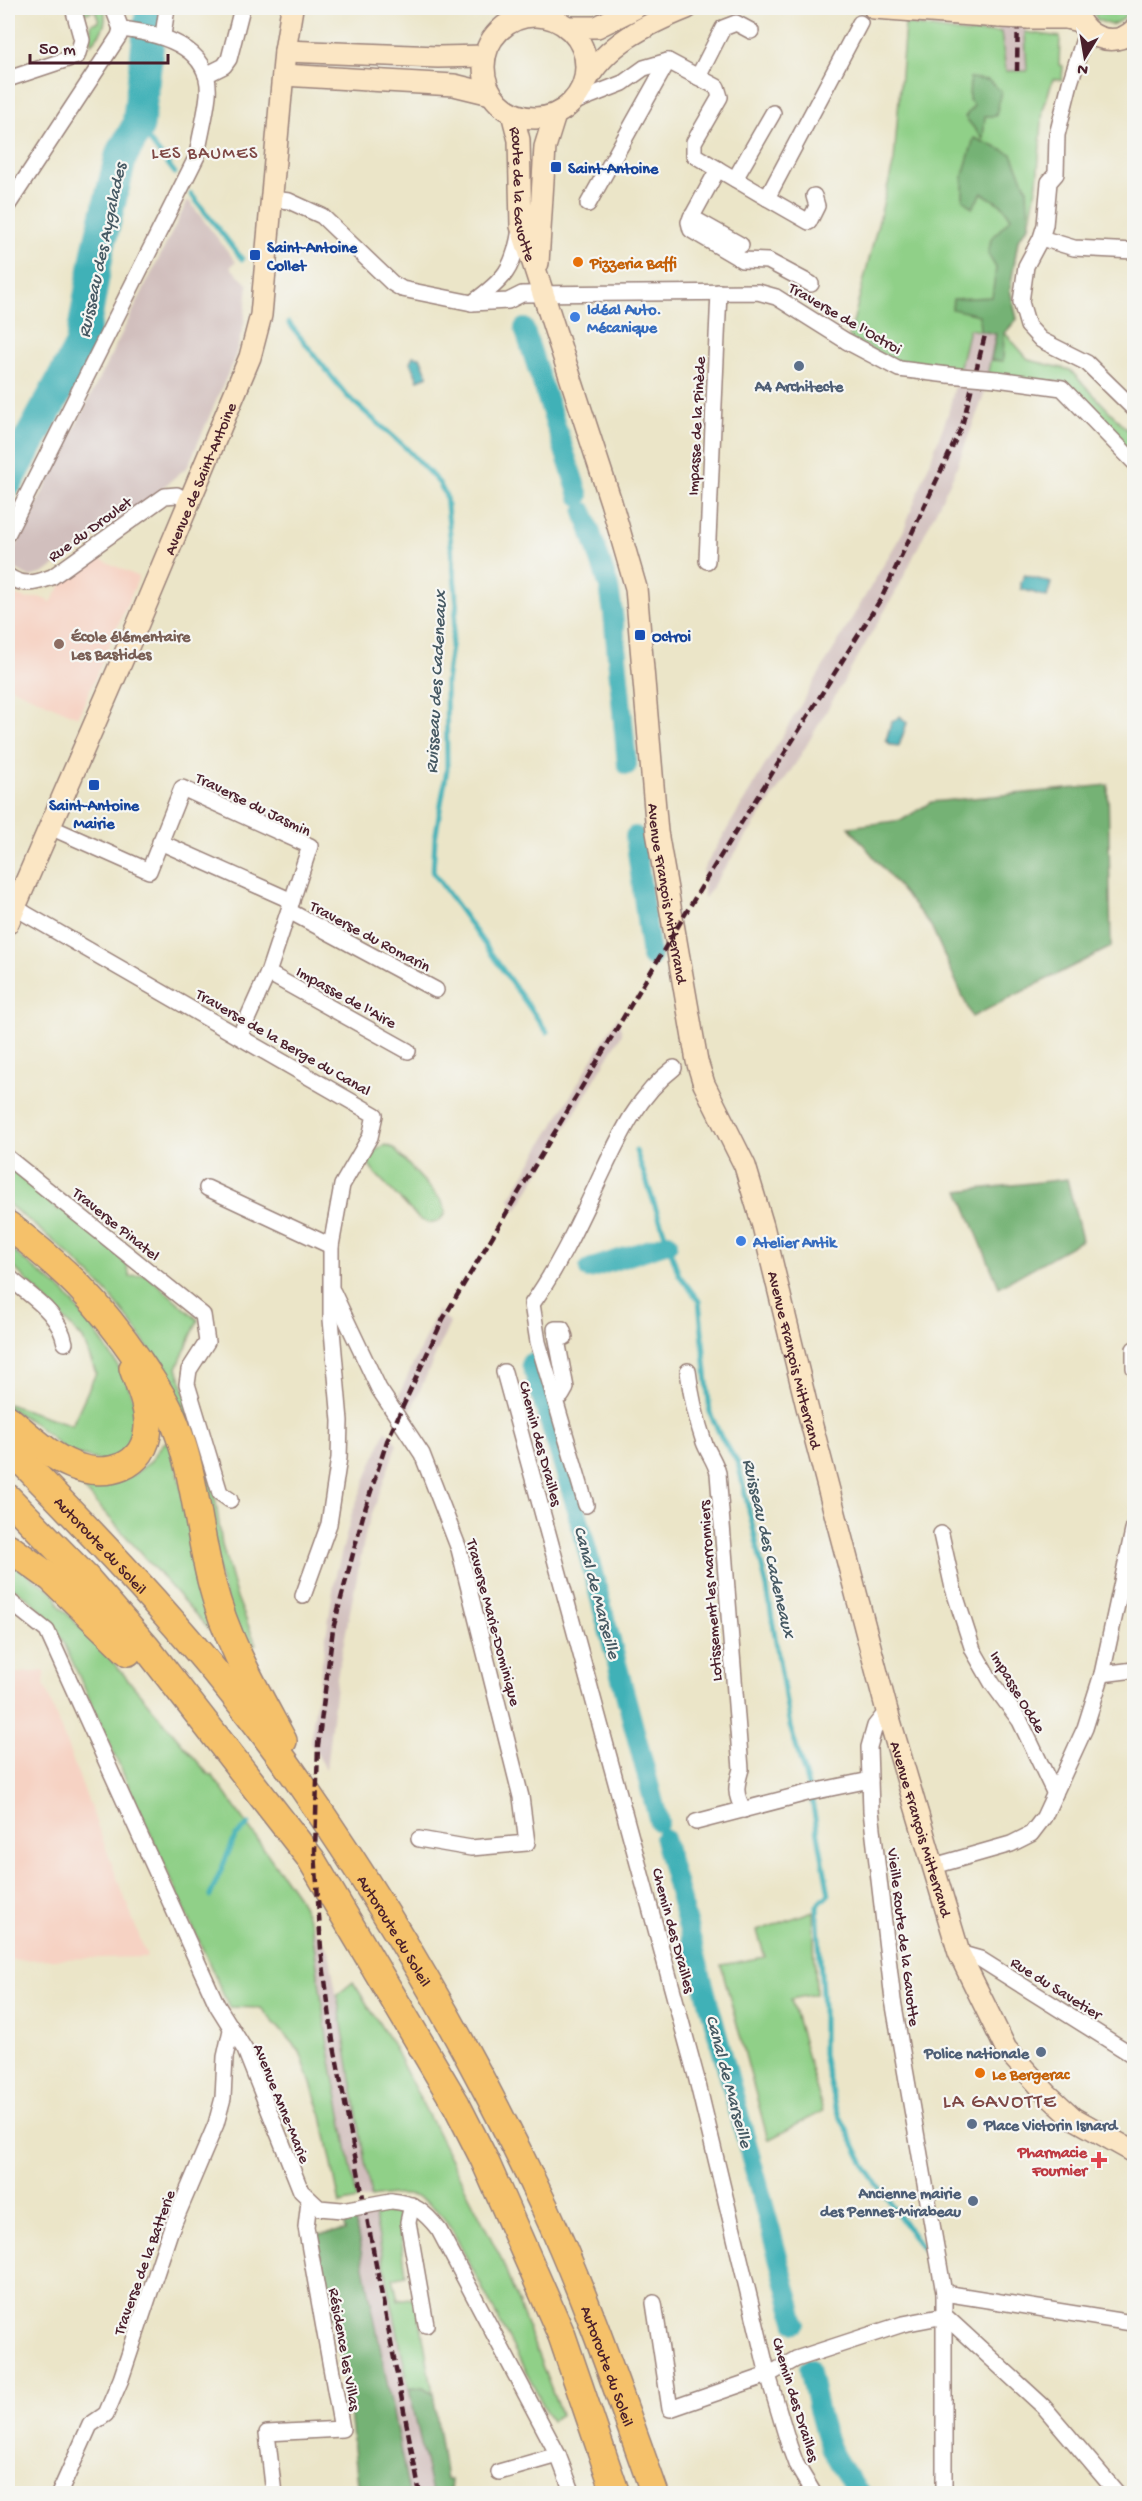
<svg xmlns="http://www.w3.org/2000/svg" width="1142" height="2501" viewBox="0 0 1142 2501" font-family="'Gochi Hand',sans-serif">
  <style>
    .built { fill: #f6d2c3 }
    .industrial { fill: #d1bfbd }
    .green { fill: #90d088; stroke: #6d785a; stroke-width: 1.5 }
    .forest { fill: #74b274; stroke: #5f6850; stroke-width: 1.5 }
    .water { fill: #40b1b7; stroke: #456871; stroke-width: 1.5 }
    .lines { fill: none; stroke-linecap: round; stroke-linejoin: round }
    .stream { stroke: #40b1b7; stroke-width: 5 }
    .canal { stroke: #40b1b7; stroke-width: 20 }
    .river { stroke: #40b1b7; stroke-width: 33 }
    .street-casing { stroke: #9a827a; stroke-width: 18 }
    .secondary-casing { stroke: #9a827a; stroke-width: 24 }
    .highway-casing { stroke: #9a827a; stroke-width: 30 }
    .street { stroke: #fff; stroke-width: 15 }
    .secondary { stroke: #fbe6c4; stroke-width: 21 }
    .highway { stroke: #f5c16b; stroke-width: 27 }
    .rail { stroke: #4a1f2b; stroke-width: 4.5; stroke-dasharray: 9 4.5; stroke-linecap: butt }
    .street-bridge-casing { stroke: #9a827a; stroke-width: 18; stroke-linecap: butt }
    .secondary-bridge-casing { stroke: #9a827a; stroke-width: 24; stroke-linecap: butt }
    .street-bridge { stroke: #fff; stroke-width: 15 }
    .secondary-bridge { stroke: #fbe6c4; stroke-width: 21 }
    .transit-dot { fill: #1a4fb4; stroke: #f6f6f2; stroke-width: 2 }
    .food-dot { fill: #e8710a; stroke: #f6f6f2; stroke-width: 2 }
    .shop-dot { fill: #3f7fe0; stroke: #f6f6f2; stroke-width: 2 }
    .service-dot { fill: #5c6f8a; stroke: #f6f6f2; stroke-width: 2 }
    .education-dot { fill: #8d6e63; stroke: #f6f6f2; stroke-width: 2 }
    .health-dot { fill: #e0444e; stroke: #f6f6f2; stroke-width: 2 }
    .labels { text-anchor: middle; stroke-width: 4.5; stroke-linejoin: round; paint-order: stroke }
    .transit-label { font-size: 16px; font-weight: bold; fill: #164399; stroke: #f6f6f2; text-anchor: start }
    .street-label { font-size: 16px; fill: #4a1f2b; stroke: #f6f6f2 }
    .food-label { font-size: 16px; font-weight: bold; fill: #c56008; stroke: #f6f6f2; text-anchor: start }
    .shop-label { font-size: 16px; font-weight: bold; fill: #366cbe; stroke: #f6f6f2; text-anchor: start }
    .service-label { font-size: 16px; font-weight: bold; fill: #4e5e75; stroke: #f6f6f2; text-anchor: end }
    .education-label { font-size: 16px; font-weight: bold; fill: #785e54; stroke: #f6f6f2; text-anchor: start }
    .health-label { font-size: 16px; font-weight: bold; fill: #be3a42; stroke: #f6f6f2; text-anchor: end }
    .neighbourhood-label { font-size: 18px; letter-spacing: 1.5px; fill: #7f4845; stroke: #f6f6f2 }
    .water-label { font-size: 18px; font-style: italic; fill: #465963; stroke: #f6f6f2 }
    .quarter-label { font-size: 20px; letter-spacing: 1.5px; fill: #7f4845; stroke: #f6f6f2 }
  </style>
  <rect width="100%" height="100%" fill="#f6f6f2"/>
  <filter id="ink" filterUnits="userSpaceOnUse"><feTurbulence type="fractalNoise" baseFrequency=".0167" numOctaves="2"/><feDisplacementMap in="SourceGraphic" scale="12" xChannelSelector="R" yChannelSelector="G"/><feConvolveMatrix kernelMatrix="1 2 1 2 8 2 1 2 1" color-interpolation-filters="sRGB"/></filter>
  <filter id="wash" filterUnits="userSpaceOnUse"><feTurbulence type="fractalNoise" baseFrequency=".008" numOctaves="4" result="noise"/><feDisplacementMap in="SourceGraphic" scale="24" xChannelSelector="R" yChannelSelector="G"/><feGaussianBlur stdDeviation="1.35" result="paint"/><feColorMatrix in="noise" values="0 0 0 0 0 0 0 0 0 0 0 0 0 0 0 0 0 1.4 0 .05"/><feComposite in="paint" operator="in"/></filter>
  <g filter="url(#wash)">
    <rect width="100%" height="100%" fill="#ebe5c8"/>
    <!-- built -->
    <g class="built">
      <path d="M98,558L139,577L78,717L8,686V593L26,599L39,597L51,602L63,583Z"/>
      <path d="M45,1671L44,1684L147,1957L8,1960V1674Z"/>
    </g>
    <!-- industrial -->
    <g class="industrial">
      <path d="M995,8H1025L1027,71H1006Z"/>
      <path d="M188,200L236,262L230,267L248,285L244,324L235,357L188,466L148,500L44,573L30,577L12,567V554Z"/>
      <path d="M969,328L996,334L983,398L954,474L898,588L798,760L704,899L703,870L903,532L948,414Z"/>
      <path d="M618,1016L622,1034L516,1211L510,1198Z"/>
      <path d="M438,1310L450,1323L410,1412L399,1395Z"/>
      <path d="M386,1430L397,1444L366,1531L337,1677L326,1769L310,1742L335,1578L352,1513Z"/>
      <path d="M311,1924L329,1951L371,2198L357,2200L328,2045Z"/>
      <path d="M374,2213L409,2389L432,2493H409L354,2216Z"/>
    </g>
    <!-- green -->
    <g class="green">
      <path d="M81,8H104C108,24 102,33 91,44V24L99,21L95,10L84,14Z"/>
      <path d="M1092,8L1129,11L1122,20L1111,25L1097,20Z"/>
      <path d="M905,24L965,33L1001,32L1006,71H1027L1025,32L1060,37L1059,65L1063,66L1062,80L1053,79L1043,110L1037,183L1029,226L1018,240L1010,290L1017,319L1005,333L1029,360L1070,370L1134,437V458L1064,382L987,376L996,334L969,329L958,374L905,365L849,338L894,161Z"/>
      <path d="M385,1145L393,1148L441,1200L446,1211C440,1225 430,1226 418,1218L372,1170L368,1162L371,1153Z"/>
      <path d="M8,1164L58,1210L63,1209L125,1258L130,1277L146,1274L198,1320L177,1368L211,1469L222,1545L236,1595L256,1644L248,1649L290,1727C267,1691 242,1652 229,1610C208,1546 202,1475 180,1411C176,1398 168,1386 162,1374C123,1296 74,1257 8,1204Z"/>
      <path d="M8,1247L66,1294L96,1332L125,1377L138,1412L130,1448L108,1463L68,1452L34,1423L8,1408V1404L72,1425L96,1373L83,1339L8,1261Z"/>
      <path d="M170,1439L214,1628L212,1633L75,1479L133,1475L150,1462L162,1445Z"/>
      <path d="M8,1561L55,1593L59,1605L113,1662L208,1774L212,1775L298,1897L311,1924L328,2045L357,2200L340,2204L322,2116L300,2052L261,2008L229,2007L64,1643C48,1614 35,1602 8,1584Z"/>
      <path d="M813,1911L816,1994L791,1999L823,2111L768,2140L721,1965L765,1957L757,1931Z"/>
      <path d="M353,1982L391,2042L501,2258L561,2415L551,2420L451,2228C427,2193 412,2191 371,2198L337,1995Z"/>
      <path d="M393,2210L398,2212L406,2275L393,2278L398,2300L416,2297L433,2393L423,2387L409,2389L374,2213Z"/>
    </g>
    <!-- forest -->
    <g class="forest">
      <path d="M970,78L988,80L1001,91L996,116H985L983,139L965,117L974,105L969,100Z"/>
      <path d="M974,138L1012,154L1027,189L1029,225L1018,240L1010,290L1017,319L1004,333L1003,361L991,360L996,334L980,331L979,315L952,309L953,299L992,297L996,268L988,254L991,239L1011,218L1003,206L982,193L972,208L963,199V175Z"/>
      <path d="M1108,785L1111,947L972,1017L931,926L849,827L902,820L931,802Z"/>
      <path d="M1067,1179L1082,1240L999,1287L959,1191Z"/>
      <path d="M354,2216L409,2493H359L348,2395L316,2234L345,2231L343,2219Z"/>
      <path d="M423,2387L433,2393L446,2479H451L450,2493H432L409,2389Z"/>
    </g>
    <!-- water -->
    <g class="water">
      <path d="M413,356L420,357L428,376L418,380L410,362Z"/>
      <path d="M1025,575L1051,583L1047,597L1021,589V582Z"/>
      <path d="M900,716L907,723L899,746L890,745L886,740L891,723Z"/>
    </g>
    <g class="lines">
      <!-- stream -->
      <g class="stream">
        <path d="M138,126L175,173"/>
        <path d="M191,194L242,259"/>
        <path d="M289,323L347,396L406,448L439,483L446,496L457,604L446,682L447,769L435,839L433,872L547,1032"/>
        <path d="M636,1151L679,1275L699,1301L710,1413L721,1437L738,1463L767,1588L790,1726L809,1789"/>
        <path d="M811,1796L829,1894L817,1906L823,2009V2055L835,2106L867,2170L922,2248"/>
        <path d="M210,1896L235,1837L249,1824"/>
      </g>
      <!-- canal -->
      <g class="canal">
        <path d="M524,328L579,496"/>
        <path d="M584,512L609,587L613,613L627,765"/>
        <path d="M635,836L651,957"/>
        <path d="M589,1269L668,1243"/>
        <path d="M531,1363L573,1497L659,1822"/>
        <path d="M664,1839L796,2323"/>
        <path d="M809,2368C821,2422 823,2450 861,2494"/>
      </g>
      <!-- river -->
      <path class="river" d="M8,480L81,346L98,250L121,156L138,126L152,8"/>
    </g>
  </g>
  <g filter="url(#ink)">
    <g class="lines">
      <defs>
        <g id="street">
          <path d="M113,8L121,29"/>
          <path d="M1089,33L1083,42L1070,83L1057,135L1056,174L1049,182L1045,225L1041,238L1026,266L1021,302L1028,326L1041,340L1087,363L1134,409"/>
          <path d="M163,35L167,8"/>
          <path d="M206,75L224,66L229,59L242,8"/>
          <path d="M698,77L723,28L736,23L751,31"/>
          <path d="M8,79L77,56L82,40L73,8"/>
          <path d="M572,103L623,83L644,68L668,61L717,87L720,97L694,142V155L767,198L860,23"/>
          <path d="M718,169L689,222L691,230L742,260L768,261L811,284"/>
          <path d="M735,179L773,113"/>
          <path d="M767,198L809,222L817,206L814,196"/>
          <path d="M273,199L289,201L322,216L392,283L402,289L472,303L508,301L522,294L758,292L776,297L846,341L899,369L948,375"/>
          <path d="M588,204L668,61"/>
          <path d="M8,205L119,36L121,29"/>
          <path d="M691,217L741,245"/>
          <path d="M1041,238L1074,248L1134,251"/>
          <path d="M472,303C504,280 514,269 520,229"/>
          <path d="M997,379L1062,388L1134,462"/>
          <path d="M8,533L197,156C200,136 206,115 208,95C212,46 158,33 121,29"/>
          <path d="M707,561L719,292"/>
          <path d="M8,576C23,587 36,583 52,577L165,496L177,495L190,502"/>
          <path d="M50,827L149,871L182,788L310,846L268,973L240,1035"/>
          <path d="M160,842L292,901"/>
          <path d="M8,901L26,914L375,1115L370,1137L342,1185L331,1246V1319L340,1421L339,1458L329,1524L303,1596"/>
          <path d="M289,911L436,990"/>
          <path d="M268,973L408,1051"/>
          <path d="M8,1158L203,1315L207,1342L189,1370L187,1384L220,1493L230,1500"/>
          <path d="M207,1188L331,1246"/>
          <path d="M8,1276C30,1297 58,1310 65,1343"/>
          <path d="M333,1292L379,1389L422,1454L459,1549L521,1797L527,1843L471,1848L419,1839"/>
          <path d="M1134,1349V1368"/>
          <path d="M688,1371C691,1395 696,1419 704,1442C708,1453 715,1461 718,1473L741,1769C736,1786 734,1794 744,1810"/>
          <path d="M504,1372L696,2076L768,2375L789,2445L796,2464L814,2494"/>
          <path d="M553,1393L562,1395L566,1388L555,1329H562L565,1337"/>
          <path d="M586,1505L538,1342L532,1304C559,1266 578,1224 598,1182C618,1140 636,1097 674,1068"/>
          <path d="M941,1534L953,1588L973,1650L992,1683L1020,1721L1055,1794"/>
          <path d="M8,1600L47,1631L217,2005L245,2050L301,2191L319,2208L342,2210"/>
          <path d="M1102,1674L1134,1670"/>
          <path d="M887,1711L875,1726L869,1747L871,1811L893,2000L944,2293V2494"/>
          <path d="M696,1822L807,1793L870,1780"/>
          <path d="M934,1866L1011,1844L1031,1834L1044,1817L1085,1728L1102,1674L1134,1526"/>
          <path d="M959,1953L980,1959L1134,2056"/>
          <path d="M391,2201C413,2202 426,2213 439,2230L558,2455L573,2494"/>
          <path d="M412,2205L408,2222L426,2325"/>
          <path d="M944,2293L1132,2323"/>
          <path d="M654,2303L670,2409L768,2375L796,2359L903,2324L945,2316"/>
          <path d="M945,2316L1044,2407L1118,2494"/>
          <path d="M499,2472L558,2455"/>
          <path d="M59,2494L90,2425L106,2414L121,2379L170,2232L216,2124L223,2098L225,2057L231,2030"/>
          <path d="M274,2494L267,2433L342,2429L306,2227L309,2201"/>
        </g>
        <g id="secondary">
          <path d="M874,8L1000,17"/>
          <path d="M1076,8C1079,36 1113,50 1134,30"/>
          <circle cx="535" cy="67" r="51"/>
          <path d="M1028,18H1066L1079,21"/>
          <path d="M568,27H597L635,8"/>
          <path d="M285,51L438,57L485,56"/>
          <path d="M283,75L454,85L491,94"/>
          <path d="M585,83C606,44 647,24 687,8"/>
          <path id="s1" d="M512,113L519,140L521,226L611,502L636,588L657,832L697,1061L704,1084L745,1166L763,1226L807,1407L887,1711L959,1953L1006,2049L1048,2095L1073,2118L1134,2152"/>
          <path d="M538,263L545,147L555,115"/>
          <path id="s2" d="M8,923L137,626L250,357L261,315L285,51L292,8"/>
        </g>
        <g id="highway">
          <path d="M8,1225C66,1270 97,1300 139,1361C150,1378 162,1394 170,1412C195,1466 197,1527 212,1584C226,1640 256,1691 283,1741"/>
          <path d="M8,1419C28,1435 48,1455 72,1465C106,1479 146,1468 148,1427C149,1407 139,1386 133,1368"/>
          <path id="s3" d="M8,1447C111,1552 218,1664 302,1786C394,1918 477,2063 545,2208C588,2301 620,2397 655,2494"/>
          <path d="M8,1498L87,1579L146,1647L311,1859L456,2104L484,2159L562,2336L616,2494"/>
          <path d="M8,1547L51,1578L128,1652"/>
        </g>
      </defs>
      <!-- street casing -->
      <use href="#street" class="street-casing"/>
      <!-- secondary casing -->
      <use href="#secondary" class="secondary-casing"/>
      <!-- highway casing -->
      <use href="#highway" class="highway-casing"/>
      <!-- street -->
      <use href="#street" class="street"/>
      <!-- secondary -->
      <use href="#secondary" class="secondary"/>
      <!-- highway -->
      <use href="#highway" class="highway"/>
      <!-- rail -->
      <g class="rail">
        <path d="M1017,71L1018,8"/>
        <path d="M420,2494L333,2041L321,1949L315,1851L318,1745L333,1629L363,1516L387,1441L443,1319L705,881L882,597L962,426L985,335"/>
      </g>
      <defs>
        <g id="street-bridge">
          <path d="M948,375L997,379"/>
          <path d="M342,2210L391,2201"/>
        </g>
        <path id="secondary-bridge" d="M1000,17L1028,18"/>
      </defs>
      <!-- street-bridge casing -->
      <use href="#street-bridge" class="street-bridge-casing"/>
      <!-- secondary-bridge casing -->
      <use href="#secondary-bridge" class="secondary-bridge-casing"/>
      <!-- street-bridge -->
      <use href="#street-bridge" class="street-bridge"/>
      <!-- secondary-bridge -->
      <use href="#secondary-bridge" class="secondary-bridge"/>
    </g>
  </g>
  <!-- markers -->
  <g class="transit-dot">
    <rect x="550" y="161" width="12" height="12" rx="3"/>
    <rect x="249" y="249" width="12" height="12" rx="3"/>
    <rect x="634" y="629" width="12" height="12" rx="3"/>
    <rect x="88" y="779" width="12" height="12" rx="3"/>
  </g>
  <g class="food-dot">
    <circle cx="578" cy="262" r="6"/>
    <circle cx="980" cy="2073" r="6"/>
  </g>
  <g class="shop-dot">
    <circle cx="575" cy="317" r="6"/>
    <circle cx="741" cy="1241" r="6"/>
  </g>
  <g class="service-dot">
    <circle cx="799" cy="366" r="6"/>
    <circle cx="1041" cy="2052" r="6"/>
    <circle cx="972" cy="2124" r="6"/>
    <circle cx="973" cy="2201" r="6"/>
  </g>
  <circle class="education-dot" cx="59" cy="644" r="6"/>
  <path class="health-dot" d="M1096 2151h6v6h6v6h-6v6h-6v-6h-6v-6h6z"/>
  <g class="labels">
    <!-- transit labels -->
    <g class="transit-label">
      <text x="568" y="173">Saint-Antoine</text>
      <text x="267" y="252">Saint-Antoine<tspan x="267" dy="18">Collet</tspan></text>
      <text x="652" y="641">Octroi</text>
      <text x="94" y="810" text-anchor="middle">Saint-Antoine<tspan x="94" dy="18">Mairie</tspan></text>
    </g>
    <!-- street labels -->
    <g class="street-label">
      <text dy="6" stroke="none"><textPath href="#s1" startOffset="82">Route de la Gavotte</textPath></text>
      <text transform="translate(846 317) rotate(30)" y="6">Traverse de l'Octroi</text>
      <text transform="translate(695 426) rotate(-87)" y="6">Impasse de la Pinède</text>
      <text dy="6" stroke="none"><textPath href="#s2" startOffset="484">Avenue de Saint-Antoine</textPath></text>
      <text transform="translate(89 528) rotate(-36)" y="6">Rue du Droulet</text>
      <text transform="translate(254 803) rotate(26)" y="6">Traverse du Jasmin</text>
      <text dy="6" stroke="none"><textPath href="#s1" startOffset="801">Avenue François Mitterrand</textPath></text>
      <text transform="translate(371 935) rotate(28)" y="6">Traverse du Romarin</text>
      <text transform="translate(347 996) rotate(29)" y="6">Impasse de l'Aire</text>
      <text transform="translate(284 1041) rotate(30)" y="6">Traverse de la Berge du Canal</text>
      <text transform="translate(117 1223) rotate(39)" y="6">Traverse Pinatel</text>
      <text dy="6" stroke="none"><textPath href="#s1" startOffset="1287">Avenue François Mitterrand</textPath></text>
      <text transform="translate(542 1443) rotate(75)" y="6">Chemin des Drailles</text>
      <text dy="6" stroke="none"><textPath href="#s3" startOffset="135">Autoroute du Soleil</textPath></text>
      <text transform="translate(709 1591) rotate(-94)" y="6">Lotissement les Marronniers</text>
      <text transform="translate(495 1622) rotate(75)" y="6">Traverse Marie-Dominique</text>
      <text transform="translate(1019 1691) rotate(59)" y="6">Impasse Odde</text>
      <text dy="6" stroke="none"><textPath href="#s1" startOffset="1773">Avenue François Mitterrand</textPath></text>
      <text transform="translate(675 1930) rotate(75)" y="6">Chemin des Drailles</text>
      <text dy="6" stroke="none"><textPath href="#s3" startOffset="621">Autoroute du Soleil</textPath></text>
      <text transform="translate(905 1937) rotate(83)" y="6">Vieille Route de la Gavotte</text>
      <text transform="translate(1057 1987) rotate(32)" y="6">Rue du Savetier</text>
      <text transform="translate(283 2103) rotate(68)" y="6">Avenue Anne-Marie</text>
      <text transform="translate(143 2262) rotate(-70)" y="6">Traverse de la Batterie</text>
      <text transform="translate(346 2349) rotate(80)" y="6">Résidence les Villas</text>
      <text dy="6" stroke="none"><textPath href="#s3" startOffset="1107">Autoroute du Soleil</textPath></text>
      <text transform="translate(797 2399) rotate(73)" y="6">Chemin des Drailles</text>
    </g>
    <!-- food labels -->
    <g class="food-label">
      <text x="590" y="268">Pizzeria Baffi</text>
      <text x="992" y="2079">Le Bergerac</text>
    </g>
    <!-- shop labels -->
    <g class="shop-label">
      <text x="587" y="314">Idéal Auto.<tspan x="587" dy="18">Mécanique</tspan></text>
      <text x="753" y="1247">Atelier Antik</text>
    </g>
    <!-- service labels -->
    <g class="service-label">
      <text x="799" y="391" text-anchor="middle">A4 Architecte</text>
      <text x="1029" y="2058">Police nationale</text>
      <text x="984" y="2130" text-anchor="start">Place Victorin Isnard</text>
      <text x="961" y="2198">Ancienne mairie<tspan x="961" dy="18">des Pennes-Mirabeau</tspan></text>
    </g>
    <!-- education labels -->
    <g class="education-label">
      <text x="71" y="641">École élémentaire<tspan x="71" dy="18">Les Bastides</tspan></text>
    </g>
    <!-- health labels -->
    <g class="health-label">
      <text x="1087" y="2157">Pharmacie<tspan x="1087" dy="18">Fournier</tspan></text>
    </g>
    <!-- neighbourhood labels -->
    <g class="neighbourhood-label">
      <text x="205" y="158">LES BAUMES</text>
    </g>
    <!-- water labels -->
    <g class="water-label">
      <text transform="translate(101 250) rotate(-78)" y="6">Ruisseau des Aygalades</text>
      <text transform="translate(435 682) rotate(-87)" y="6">Ruisseau des Cadeneaux</text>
      <text transform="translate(770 1548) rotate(77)" y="6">Ruisseau des Cadeneaux</text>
      <text transform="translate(598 1592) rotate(75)" y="6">Canal de Marseille</text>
      <text transform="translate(730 2081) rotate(75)" y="6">Canal de Marseille</text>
    </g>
    <!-- quarter labels -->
    <g class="quarter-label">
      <text x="1000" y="2107">LA GAVOTTE</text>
    </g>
  </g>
  <!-- margin -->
  <rect width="1142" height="2501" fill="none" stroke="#f6f6f2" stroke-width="30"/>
  <!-- north arrow -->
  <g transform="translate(1085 57) rotate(191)" stroke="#f6f6f2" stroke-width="4.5" paint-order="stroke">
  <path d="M0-4.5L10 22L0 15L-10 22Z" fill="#4a1f2b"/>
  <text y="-9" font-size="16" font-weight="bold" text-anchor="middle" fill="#4a1f2b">N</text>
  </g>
  <!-- scale -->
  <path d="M30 54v9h138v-9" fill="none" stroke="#4a1f2b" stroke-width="3"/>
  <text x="39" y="54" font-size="18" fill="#4a1f2b" stroke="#f6f6f2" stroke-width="4.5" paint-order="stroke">50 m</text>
</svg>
